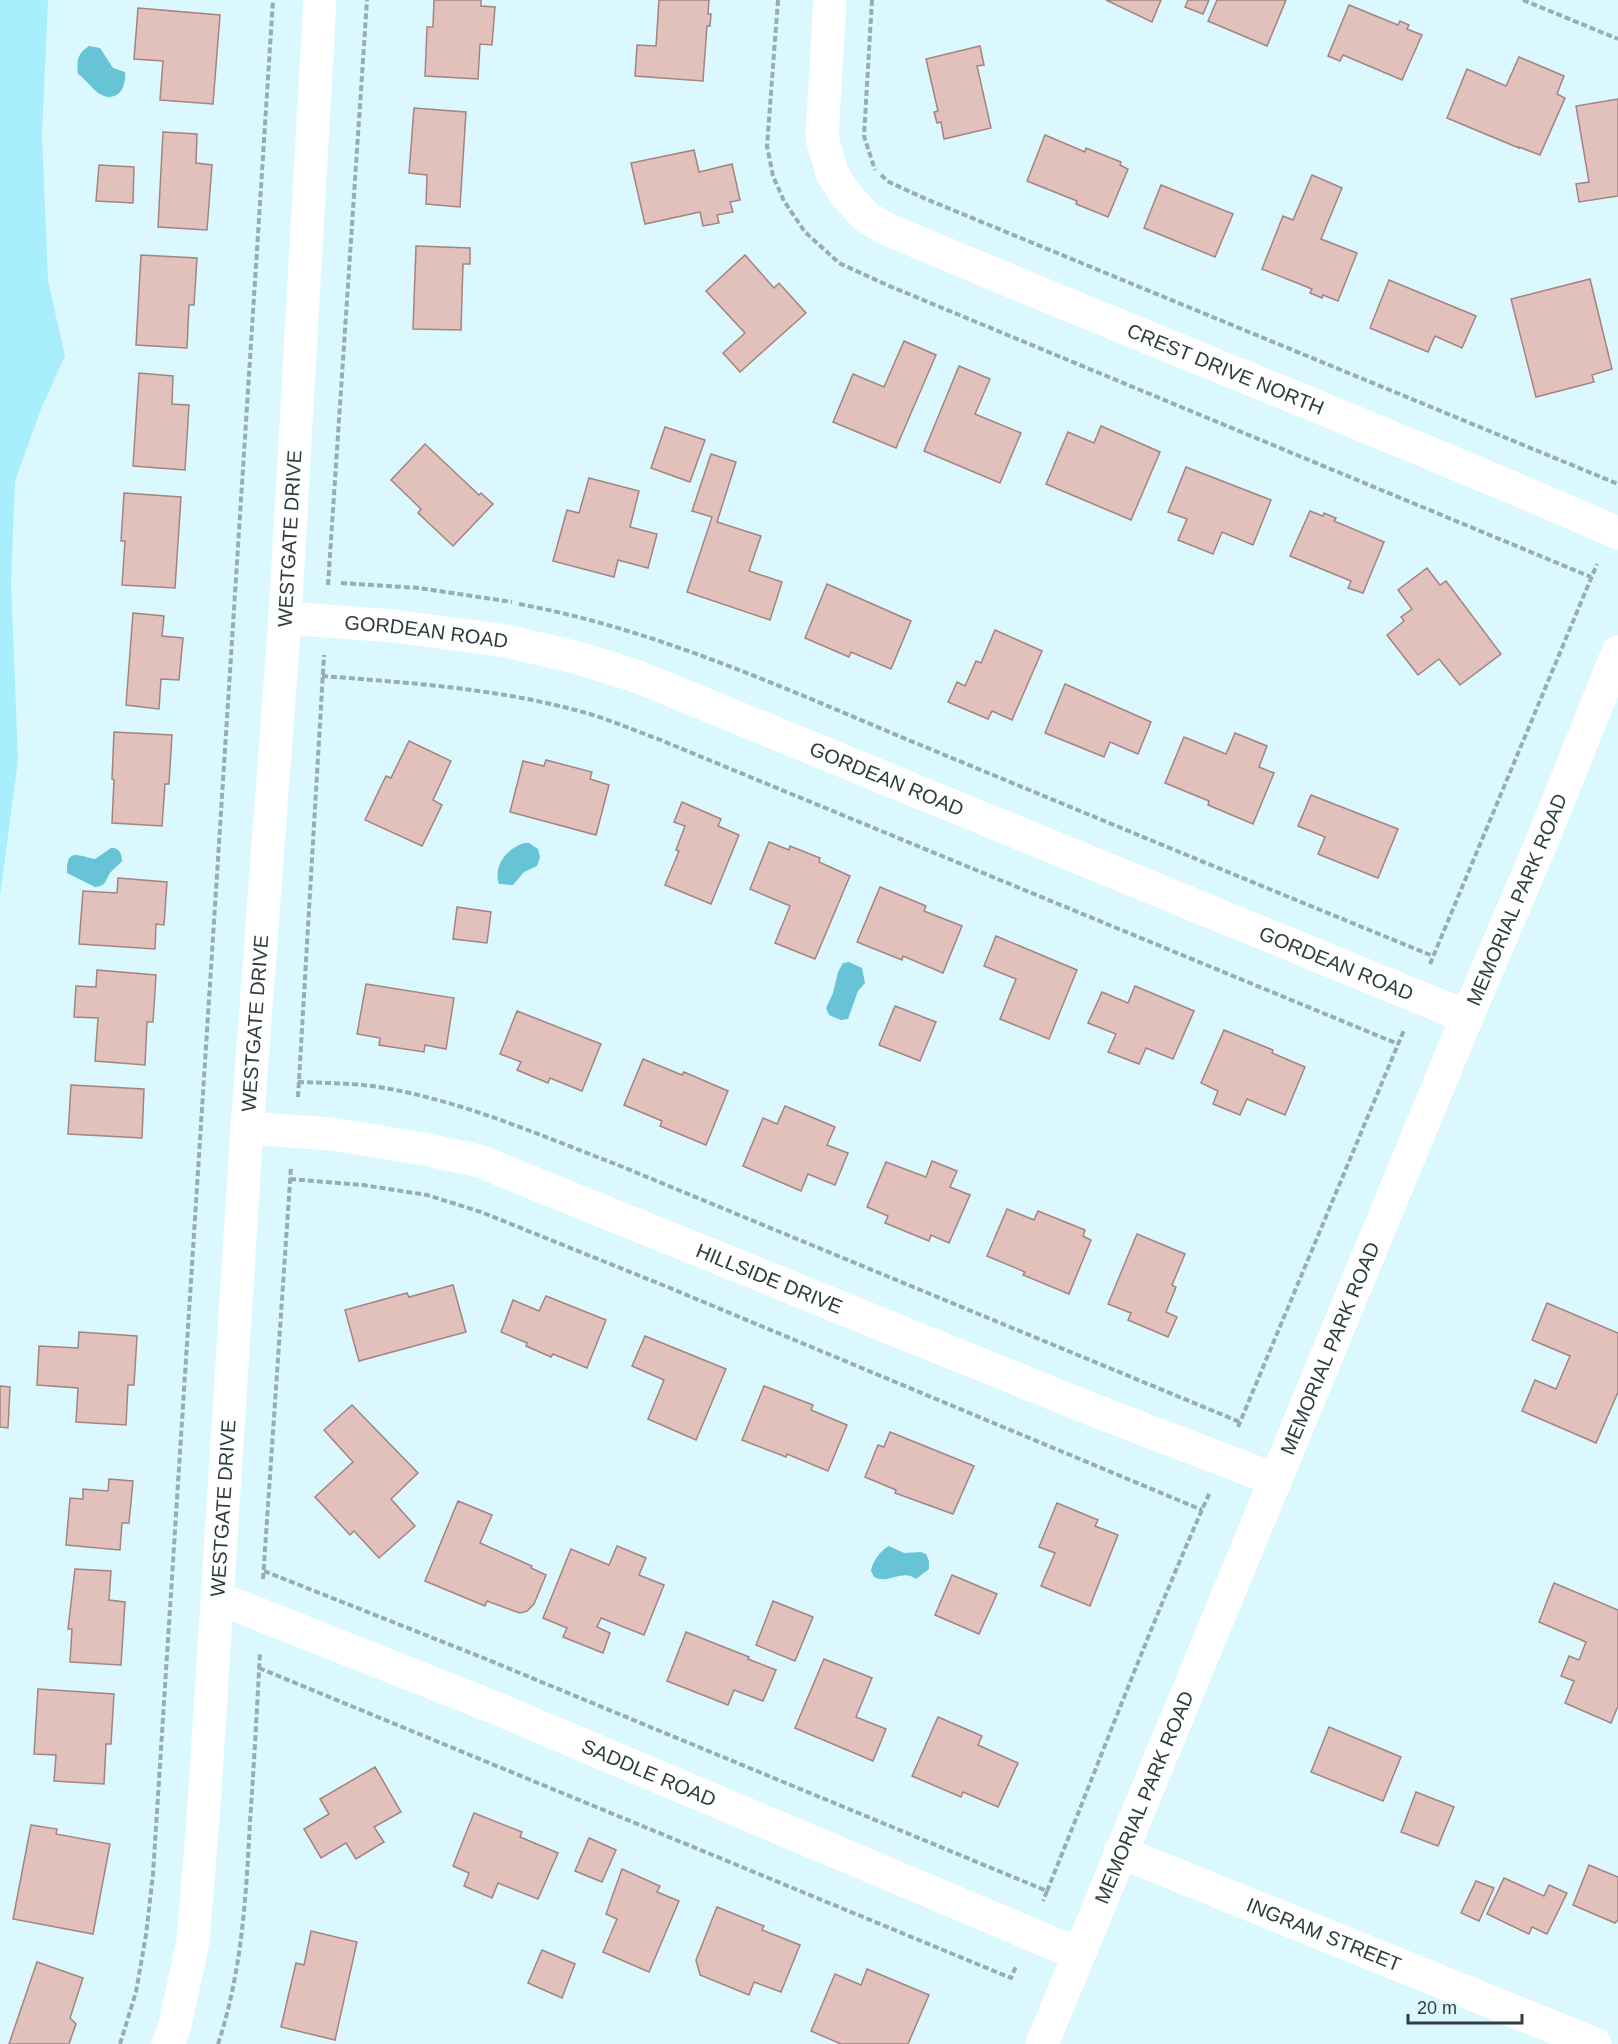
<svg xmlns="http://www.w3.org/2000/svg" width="1618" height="2044" font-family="Helvetica,sans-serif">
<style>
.green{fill:#a8eefc}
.water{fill:#66c4d6}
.building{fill:#e2c0bc;stroke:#a38480;stroke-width:1.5}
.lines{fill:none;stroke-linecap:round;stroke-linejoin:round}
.path{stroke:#96adb2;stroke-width:4;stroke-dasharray:6 3;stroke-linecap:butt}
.minor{stroke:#fff;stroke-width:33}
.labels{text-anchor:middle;stroke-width:5;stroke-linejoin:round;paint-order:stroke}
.street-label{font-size:20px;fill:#2f3d40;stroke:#dbf8fe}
</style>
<rect width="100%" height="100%" fill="#dbf8fe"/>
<!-- green -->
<polygon class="green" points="0,0 48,0 42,134 48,281 65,356 41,409 15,481 11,582 18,760 0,896"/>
<!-- water -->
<g class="water">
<path d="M89 46 100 48 113 68 125 72C126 78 124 90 118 94 101 105 90 82 78 74 77 60 77 54 89 46Z"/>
<path d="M524 843H529L538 849 540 857 537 866 524 872 513 885 499 884C493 866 506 849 524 843Z"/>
<path d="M111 848C119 847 122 854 122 861 118 866 113 869 110 873 105 881 106 886 95 887L67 873C66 846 80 857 95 859Z"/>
<polygon points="849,962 862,968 865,983 858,991 848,1019 841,1020 829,1015 826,1008 833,993 838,972 843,963"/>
<path d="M889 1546 904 1553 921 1552 926 1554 929 1561V1569L916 1579C902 1568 888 1585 874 1577L871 1571C872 1562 881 1550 889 1546Z"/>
</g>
<!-- building -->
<g class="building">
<polygon points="434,0 481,0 481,6 495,7 492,45 480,44 478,79 425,76 427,27 433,27"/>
<polygon points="659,0 709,0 708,14 711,14 710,26 707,26 703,81 635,76 637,45 656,46"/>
<polygon points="1106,0 1161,0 1152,22"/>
<polygon points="1188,0 1209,0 1203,14 1185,7"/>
<polygon points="1217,0 1286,0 1267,46 1208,21"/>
<polygon points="1349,5 1398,25 1400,21 1409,25 1407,29 1422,35 1402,80 1343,55 1340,61 1328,56"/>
<polygon points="138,8 220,15 213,104 160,100 163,61 134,59"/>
<polygon points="980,46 984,65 977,66 991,128 944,139 941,122 937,123 934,112 938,111 926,59"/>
<polygon points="1519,57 1564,76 1557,94 1565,98 1540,155 1519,147 1519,148 1447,118 1467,69 1506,86"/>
<polygon points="1618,99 1618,196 1579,202 1576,184 1589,182 1576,106"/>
<polygon points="414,108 466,112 460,207 426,204 427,175 409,173"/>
<polygon points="163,132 197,134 196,163 212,165 207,230 158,227"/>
<polygon points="1045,135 1085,152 1086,148 1121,162 1120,165 1128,169 1108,217 1076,204 1077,201 1027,181"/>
<polygon points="694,150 699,172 732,164 740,200 730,202 733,212 717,215 719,223 703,226 700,212 645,224 631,163"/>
<polygon points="99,165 134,167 133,203 96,201"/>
<polygon points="1312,175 1342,188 1321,239 1357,253 1338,301 1323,295 1322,298 1310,293 1312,289 1262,269 1283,216 1293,220"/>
<polygon points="1161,185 1233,214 1215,257 1144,228"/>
<polygon points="416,246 470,248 470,264 463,264 461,330 413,329"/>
<polygon points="141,255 197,258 194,305 189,305 187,348 136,345"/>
<polygon points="745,255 774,288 779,283 806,313 740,372 723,353 745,333 706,291"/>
<polygon points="1590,279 1612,369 1592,375 1594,382 1536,397 1511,299"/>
<polygon points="1389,280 1476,316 1462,348 1435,336 1428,352 1370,328"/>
<polygon points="904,341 936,355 896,448 833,422 853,374 884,387"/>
<polygon points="959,366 990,379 975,414 1021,433 1000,483 924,451"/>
<polygon points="139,373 173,376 172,404 189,405 185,470 133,466"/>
<polygon points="1101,426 1160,452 1131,520 1046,484 1068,432 1094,443"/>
<polygon points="665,427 705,440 690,482 651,468"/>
<polygon points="425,444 479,495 481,493 493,504 453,546 418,513 421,509 391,480"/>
<polygon points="711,454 736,462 717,522 761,536 749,571 782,582 770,620 687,592 712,517 692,511"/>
<polygon points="1186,467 1271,500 1253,545 1222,532 1213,554 1178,540 1187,519 1168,512"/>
<polygon points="589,478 639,491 630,527 657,534 648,568 618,560 614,577 553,561 567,510 579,513"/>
<polygon points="124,493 181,497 175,588 122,585 125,541 121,541"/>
<polygon points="1310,511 1323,516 1324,513 1336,518 1334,521 1384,542 1363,593 1348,588 1351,581 1290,556"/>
<polygon points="1427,568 1440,585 1446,581 1501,654 1460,685 1439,659 1418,675 1387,635 1404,621 1401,617 1412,609 1398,590"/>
<polygon points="827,584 911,621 891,669 851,652 849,657 805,638"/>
<polygon points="133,613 164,616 162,636 183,638 179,680 161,679 159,709 126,705"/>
<polygon points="995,630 1042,651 1012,720 992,711 988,719 948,702 957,682 965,686 976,661 981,663"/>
<polygon points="1065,684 1151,722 1138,754 1110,742 1104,757 1045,733"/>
<polygon points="114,732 172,735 169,784 165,784 162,826 112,823 114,780 112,779"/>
<polygon points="1235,733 1267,746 1259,767 1274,773 1253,824 1208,805 1209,801 1165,783 1184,737 1226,754"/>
<polygon points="409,741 451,761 433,800 442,805 422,846 365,820 386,776 391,778"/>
<polygon points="546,760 592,772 590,779 609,785 596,835 510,812 523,761 544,766"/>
<polygon points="1311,795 1398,829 1378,878 1318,854 1325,837 1298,826"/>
<polygon points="682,802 721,819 718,826 739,835 711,904 665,885 679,851 676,850 685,826 674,822"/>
<polygon points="769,842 789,850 790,846 820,858 819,862 850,876 815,959 775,943 790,906 750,889"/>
<polygon points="118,878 167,882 164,925 156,924 155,949 79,944 83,891 117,893"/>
<polygon points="880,887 926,906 924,911 962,926 943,973 903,956 902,960 857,942"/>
<polygon points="457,907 491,912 487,943 453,939"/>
<polygon points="996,936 1077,970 1049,1039 1000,1019 1016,979 984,966"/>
<polygon points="97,970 156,975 153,1022 147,1022 145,1065 95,1061 98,1018 74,1017 76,986 96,987"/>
<polygon points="366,984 454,998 446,1049 425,1045 424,1052 379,1045 380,1038 357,1034"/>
<polygon points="1135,986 1194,1011 1173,1059 1146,1048 1139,1064 1108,1052 1116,1034 1088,1023 1102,992 1128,1003"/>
<polygon points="895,1006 936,1022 920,1061 879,1045"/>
<polygon points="517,1011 601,1044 582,1091 550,1078 548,1083 517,1070 521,1062 500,1054"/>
<polygon points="1224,1030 1273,1050 1272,1053 1305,1067 1285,1115 1247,1099 1240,1115 1213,1104 1218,1091 1201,1083"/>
<polygon points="643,1059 682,1075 684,1072 728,1091 706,1145 660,1126 662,1121 624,1105"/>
<polygon points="71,1085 144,1089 142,1138 68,1134"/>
<polygon points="785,1106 835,1127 827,1145 848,1153 835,1185 808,1174 801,1191 743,1166 763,1118 777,1124"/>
<polygon points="932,1161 957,1171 950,1187 970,1195 949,1243 931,1235 929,1241 885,1223 888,1216 867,1207 886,1162 926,1177"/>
<polygon points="1007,1209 1034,1220 1038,1211 1085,1230 1083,1236 1091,1240 1069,1294 1023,1275 1025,1272 987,1256"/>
<polygon points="1137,1234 1185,1254 1172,1285 1176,1287 1166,1312 1177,1317 1168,1337 1128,1320 1131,1313 1108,1304"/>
<polygon points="453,1285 466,1332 359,1361 345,1310 407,1293 409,1297"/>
<polygon points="546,1296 606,1320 587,1368 553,1354 551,1357 526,1346 527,1343 501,1332 513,1300 539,1311"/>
<polygon points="1547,1303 1618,1333 1618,1392 1596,1443 1522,1411 1535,1380 1556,1389 1570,1356 1532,1340"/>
<polygon points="79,1332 137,1336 134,1385 128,1385 126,1425 76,1422 78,1388 37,1385 39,1346 78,1348"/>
<polygon points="645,1336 726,1369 696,1440 648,1419 664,1380 632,1366"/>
<polygon points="0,1386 10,1387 8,1428 0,1427"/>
<polygon points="764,1386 813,1405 811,1410 847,1425 828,1471 787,1454 786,1457 742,1440"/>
<polygon points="352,1405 418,1473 391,1499 415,1526 379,1558 354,1531 350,1535 315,1497 353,1462 324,1430"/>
<polygon points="890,1432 974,1466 953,1514 895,1493 896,1490 865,1477 878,1445 884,1447"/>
<polygon points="109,1479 133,1481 129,1523 122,1523 120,1550 66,1545 70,1498 83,1499 83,1489 108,1491"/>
<polygon points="458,1501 492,1515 480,1543 532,1566 531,1568 546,1575 534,1604 527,1611 520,1613 514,1611 487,1601 485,1606 425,1581"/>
<polygon points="1057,1503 1098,1520 1095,1526 1118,1535 1090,1606 1041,1586 1055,1553 1039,1547"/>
<polygon points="617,1546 646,1558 639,1575 664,1585 644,1635 601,1618 597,1627 610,1633 603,1653 563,1637 567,1628 543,1618 571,1549 609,1565"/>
<polygon points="75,1569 111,1571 109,1600 125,1602 121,1665 70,1662 72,1629 68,1629"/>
<polygon points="952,1575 997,1594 979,1634 935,1615"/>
<polygon points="1554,1583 1618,1610 1618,1706 1611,1723 1565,1703 1574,1681 1561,1676 1569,1656 1579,1660 1586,1642 1539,1622"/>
<polygon points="773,1601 813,1617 795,1661 756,1645"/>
<polygon points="686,1632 749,1657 748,1659 776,1670 763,1701 734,1690 728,1705 667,1681"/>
<polygon points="824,1659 872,1678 856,1717 886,1729 873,1761 795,1728"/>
<polygon points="38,1689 114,1694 111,1744 106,1744 104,1784 54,1781 56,1755 34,1754"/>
<polygon points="938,1717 982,1736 978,1745 1018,1763 998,1807 963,1792 961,1797 912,1776"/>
<polygon points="1329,1727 1401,1757 1383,1801 1311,1772"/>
<polygon points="375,1767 401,1812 374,1827 384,1842 356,1859 346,1843 321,1858 304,1829 329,1814 320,1799"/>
<polygon points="1416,1792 1454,1807 1438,1846 1401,1832"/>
<polygon points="474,1813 522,1832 520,1837 558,1853 538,1899 498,1883 492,1898 464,1886 469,1873 453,1866"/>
<polygon points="31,1825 57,1829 56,1834 110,1844 93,1934 13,1919"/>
<polygon points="589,1838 616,1850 602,1882 575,1871"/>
<polygon points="1589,1865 1618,1877 1618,1920 1615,1923 1573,1905"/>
<polygon points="622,1869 660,1886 657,1892 679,1901 649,1972 603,1952 617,1919 606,1914"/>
<polygon points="1504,1878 1544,1896 1549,1885 1567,1893 1547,1934 1532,1927 1529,1934 1487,1914"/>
<polygon points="1476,1881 1494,1888 1479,1921 1461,1913"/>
<polygon points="717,1907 764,1926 762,1930 800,1945 781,1992 754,1982 749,1995 700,1975 696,1960"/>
<polygon points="311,1931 357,1942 335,2040 281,2027 296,1963 304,1965"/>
<polygon points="542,1950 575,1964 562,1998 528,1983"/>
<polygon points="37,1962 83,1978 70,2018 76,2024 69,2044 9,2044"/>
<polygon points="867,1969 929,1995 908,2044 841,2044 811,2031 835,1974 861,1985"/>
</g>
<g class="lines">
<!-- path -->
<g class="path">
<polyline points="778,0 767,146 773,176 784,201 805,232 839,263 887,285 1591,577"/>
<polyline points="872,0 864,136 875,170"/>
<polyline points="1523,0 1618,39"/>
<polyline points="881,175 889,182 926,199 1618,484"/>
<polyline points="341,583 419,588 512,602"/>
<polyline points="328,585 367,0"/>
<path d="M519 604C659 630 788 690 918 744 1090 815 1261 886 1433 956"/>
<path d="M322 676C413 683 506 689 593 715 615 722 636 731 658 739L1398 1044"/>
<polyline points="1430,964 1597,564"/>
<path d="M298 1082C323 1083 348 1083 372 1086 456 1098 539 1135 618 1165L1240 1422"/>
<polyline points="298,1097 324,655"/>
<polyline points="290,1179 363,1185 427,1195 481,1212 670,1288 1202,1510"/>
<polyline points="1238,1427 1404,1030"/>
<polyline points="264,1571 481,1657 1047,1891 1043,1901"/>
<polyline points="263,1579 291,1167"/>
<polyline points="259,1668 1011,1978 1016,1966"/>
<path d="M1047 1891C1101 1758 1151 1623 1210 1492"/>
<polyline points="120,2044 136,1992 146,1935 153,1874 273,0"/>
<path d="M218 2044C242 1972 246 1897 250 1822 254 1765 257 1709 260 1652"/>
</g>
<!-- minor -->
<g class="minor">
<path id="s1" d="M830 0 822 137 832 173 843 191 866 217 887 229C1130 333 1376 427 1618 533"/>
<path id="s2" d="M285 618 394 626 507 641 582 659 636 676 1467 1017"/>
<path id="s3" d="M247 1128 332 1134 424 1149 479 1161 1086 1407 1276 1480"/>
<path id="s4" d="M218 1598 493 1707 1078 1954"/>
<path id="s5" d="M1120 1852 1595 2044"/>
<path id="s6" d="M168 2044 174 2029 193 1942 204 1806 247 1128 285 618 320 0"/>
<path id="s7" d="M1042 2044 1467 1017 1543 839 1618 652"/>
</g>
</g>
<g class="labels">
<!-- street labels -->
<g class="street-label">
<text dy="7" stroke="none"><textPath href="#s1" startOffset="621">CREST DRIVE NORTH</textPath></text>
<text dy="7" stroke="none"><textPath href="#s6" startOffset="1512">WESTGATE DRIVE</textPath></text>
<text dy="7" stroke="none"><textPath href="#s2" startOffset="142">GORDEAN ROAD</textPath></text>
<text dy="7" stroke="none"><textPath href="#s2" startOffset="628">GORDEAN ROAD</textPath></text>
<text dy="7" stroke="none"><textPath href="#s7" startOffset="1239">MEMORIAL PARK ROAD</textPath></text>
<text dy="7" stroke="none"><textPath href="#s2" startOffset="1114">GORDEAN ROAD</textPath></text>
<text dy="7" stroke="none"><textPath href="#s6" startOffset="1026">WESTGATE DRIVE</textPath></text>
<text dy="7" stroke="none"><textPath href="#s3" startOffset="548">HILLSIDE DRIVE</textPath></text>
<text dy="7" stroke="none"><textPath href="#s7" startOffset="753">MEMORIAL PARK ROAD</textPath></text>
<text dy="7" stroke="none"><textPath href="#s6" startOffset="540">WESTGATE DRIVE</textPath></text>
<text dy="7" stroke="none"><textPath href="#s4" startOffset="465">SADDLE ROAD</textPath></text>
<text dy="7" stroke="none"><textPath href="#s7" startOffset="267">MEMORIAL PARK ROAD</textPath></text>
<text dy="7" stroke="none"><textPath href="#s5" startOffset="220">INGRAM STREET</textPath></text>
</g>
</g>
<!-- scale -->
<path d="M1408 2014v9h114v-9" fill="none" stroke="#2f3d40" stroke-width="3"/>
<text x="1417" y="2014" font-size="18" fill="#2f3d40" stroke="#dbf8fe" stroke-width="4.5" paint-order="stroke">20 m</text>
</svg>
